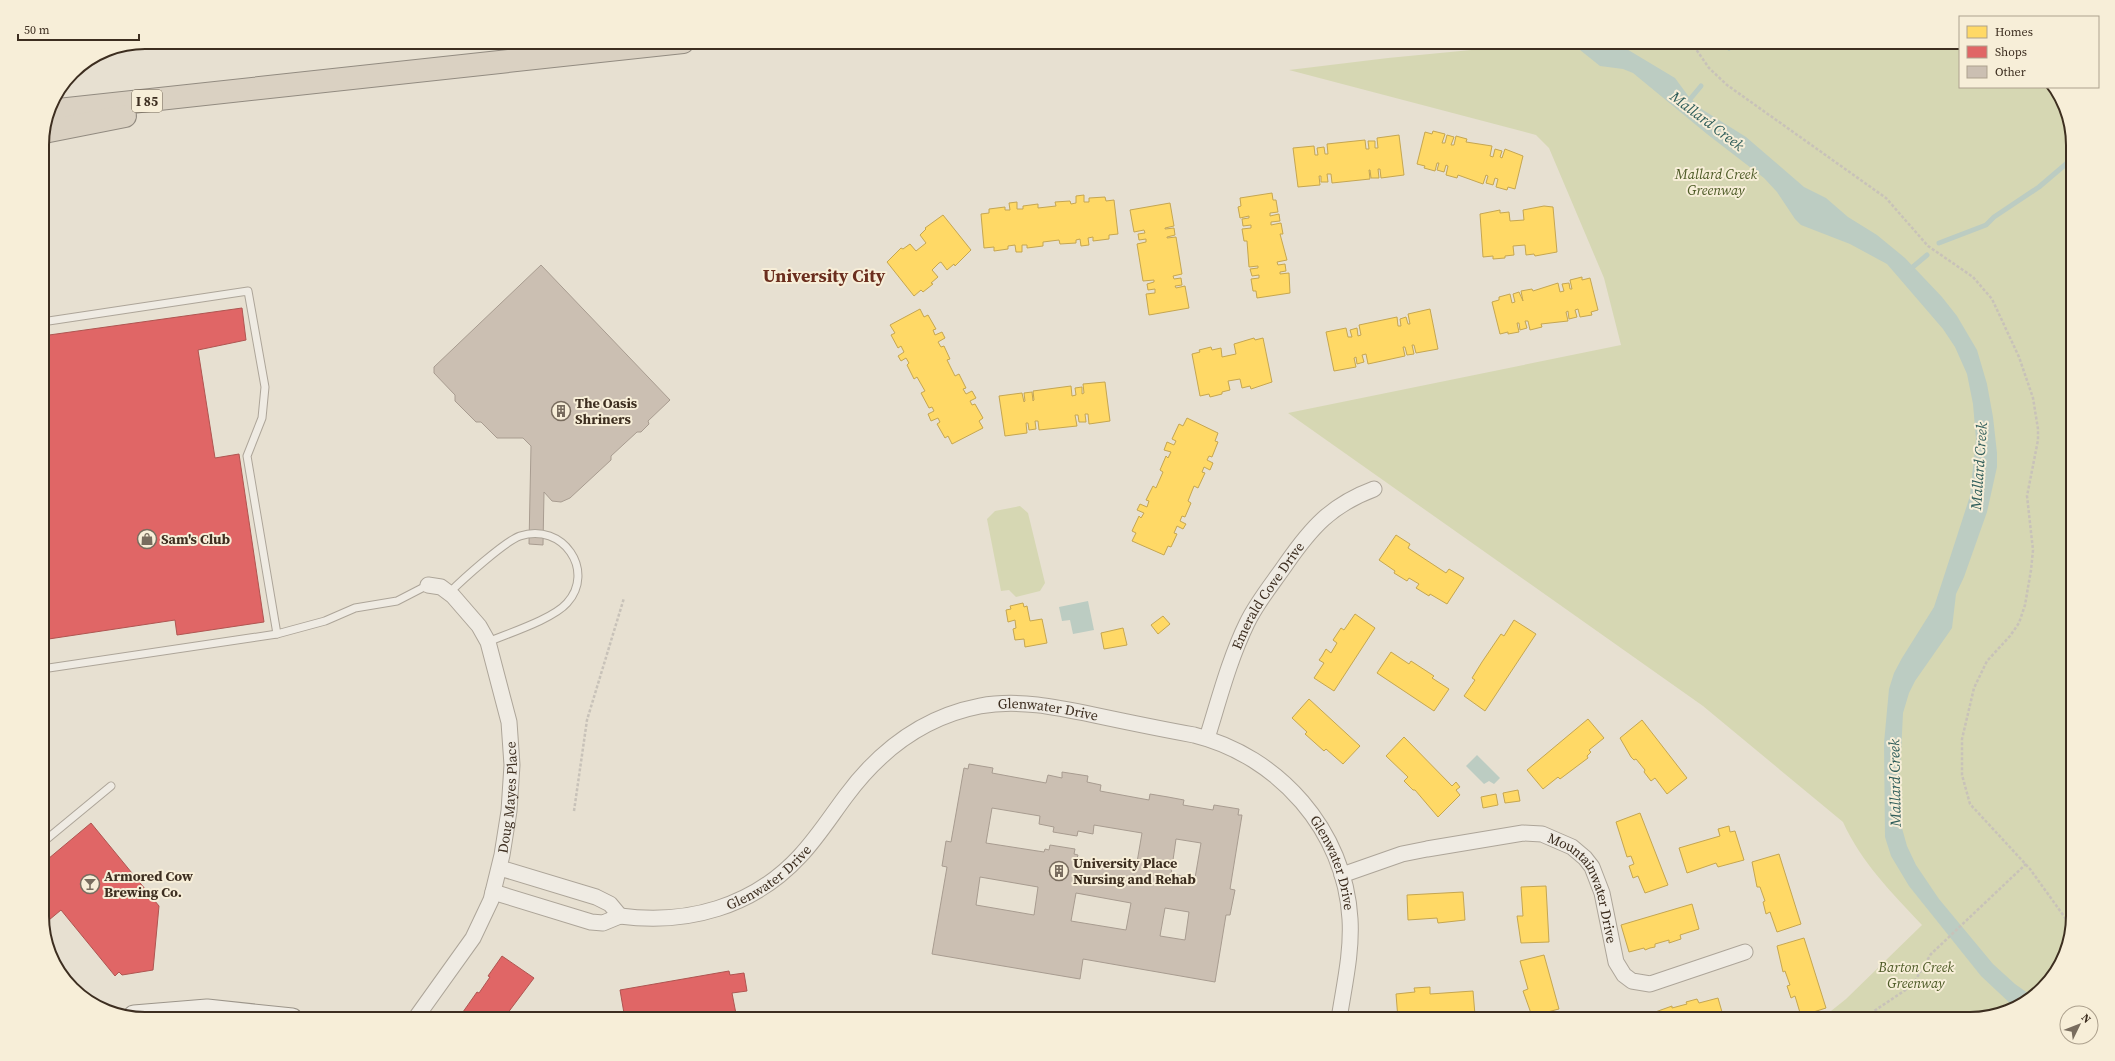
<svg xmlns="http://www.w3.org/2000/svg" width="2115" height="1061" font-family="'Source Serif 4',serif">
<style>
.green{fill:#d6d7b3}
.water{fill:#bcccc2}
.homes{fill:#ffd966;stroke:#c5a651}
.shops{fill:#e06666;stroke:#af5551}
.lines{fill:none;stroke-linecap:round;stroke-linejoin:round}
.stream{stroke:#bcccc2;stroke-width:5}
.building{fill:#cbbfb2;stroke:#a89c90;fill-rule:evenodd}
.lane-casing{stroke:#ada599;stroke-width:9}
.street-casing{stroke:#ada599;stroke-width:17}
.secondary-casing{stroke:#9c958a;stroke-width:23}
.highway-casing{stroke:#928b80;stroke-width:24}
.path{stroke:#c8c2b9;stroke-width:2.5;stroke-dasharray:3 2;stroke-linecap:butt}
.lane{stroke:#efebe3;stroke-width:7}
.street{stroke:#efebe3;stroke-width:15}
.secondary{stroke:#efebe3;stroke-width:21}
.highway{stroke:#dad1c2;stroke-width:22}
.labels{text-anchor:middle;stroke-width:4;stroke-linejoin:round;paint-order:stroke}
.shield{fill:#f7eed8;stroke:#756857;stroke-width:1}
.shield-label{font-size:13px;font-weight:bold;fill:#3d2e20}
.park-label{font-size:14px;font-style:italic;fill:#4d5a26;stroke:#f7eed8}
.poi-label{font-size:14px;font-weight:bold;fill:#3d2e20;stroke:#f7eed8;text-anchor:start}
.street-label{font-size:14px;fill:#3d2e20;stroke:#f7eed8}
.water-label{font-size:15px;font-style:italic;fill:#2f5d5a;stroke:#f7eed8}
.district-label{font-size:18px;font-weight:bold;fill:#6b2e1e;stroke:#f7eed8}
.rim{fill:none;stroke:#3d2e20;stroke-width:2}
</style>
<rect width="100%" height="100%" fill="#e7e0d1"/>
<!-- green -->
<g class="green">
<path d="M1518 42H1960V87L2055 88 2073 139V916L2062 961 2027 1002 1970 1019H1821L1846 999 1922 925C1892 893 1861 862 1843 822L1703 706 1288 413 1621 345 1604 278 1549 148 1536 135 1289 70 1388 58 1523 45Z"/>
<polygon points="1020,506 1028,513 1045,583 1040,591 1016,597 1009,590 1001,591 987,519 995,511"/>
</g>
<!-- water -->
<g class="water">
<polygon points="1570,42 1615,42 1675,78 1689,97 1703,110 1746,137 1804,187 1826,198 1848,217 1877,235 1905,258 1942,297 1957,316 1977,350 1987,384 1993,417 1997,453 1997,467 1987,512 1964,577 1956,594 1952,628 1915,681 1909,693 1903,713 1898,814 1907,846 1916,865 1939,899 1993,964 2015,984 2032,996 2027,1002 2013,1006 1981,976 1909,886 1891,856 1885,837 1884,743 1889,689 1894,673 1902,658 1934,607 1970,496 1976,439 1973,404 1967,374 1955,347 1943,329 1887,264 1850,244 1801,225 1795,219 1777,192 1764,178 1707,134 1633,73 1623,69 1600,66"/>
<polygon points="1088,601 1094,630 1073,634 1070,620 1062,621 1059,607"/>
<polygon points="1477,755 1500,778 1494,784 1489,781 1484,784 1466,766"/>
</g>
<!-- homes -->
<g class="homes">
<polygon points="1433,131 1445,134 1442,143 1445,143 1447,135 1454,137 1451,145 1454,145 1456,136 1467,139 1466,142 1492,146 1490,156 1493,157 1495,149 1502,151 1500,157 1502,158 1505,149 1523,156 1515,189 1508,187 1507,190 1496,187 1498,179 1495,178 1493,185 1486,183 1488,176 1486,175 1483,184 1458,175 1457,178 1446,175 1448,166 1446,165 1444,172 1437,170 1439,163 1437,163 1435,171 1424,168 1425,166 1417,164 1425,132 1432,134"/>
<polygon points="1399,135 1404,175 1381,178 1380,169 1378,169 1379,178 1371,178 1370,170 1369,170 1370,179 1332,183 1331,174 1327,174 1328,182 1321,182 1321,176 1319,176 1320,185 1298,187 1293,148 1314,146 1315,155 1318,155 1317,148 1324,147 1325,154 1328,154 1327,144 1365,140 1366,149 1369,149 1368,141 1375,141 1375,148 1378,148 1377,138"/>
<polygon points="1272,193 1273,200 1276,200 1278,212 1270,213 1270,216 1279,214 1280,221 1271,222 1271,225 1281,223 1283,234 1280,234 1287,260 1277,262 1278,265 1285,264 1286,271 1280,272 1280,274 1289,273 1290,293 1257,298 1256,291 1253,291 1251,279 1259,278 1259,275 1252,276 1250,269 1258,268 1258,266 1249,267 1247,241 1244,241 1242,229 1251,228 1251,225 1243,226 1242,219 1249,218 1249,216 1240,218 1238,207 1241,206 1240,198"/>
<polygon points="1084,195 1084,202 1089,202 1089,198 1105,197 1106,201 1114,200 1118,234 1109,235 1109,239 1093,241 1093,237 1088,238 1089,245 1081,246 1080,239 1076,240 1076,243 1060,244 1059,240 1043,242 1043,246 1027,248 1027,245 1022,245 1022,252 1016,252 1015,245 1008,246 1008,249 994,251 994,247 984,248 981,214 989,213 989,209 1005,207 1005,210 1010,210 1009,203 1017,202 1017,209 1023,209 1023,206 1038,204 1038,208 1056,206 1055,202 1070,201 1071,204 1076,203 1076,196"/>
<polygon points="1170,203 1174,226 1165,228 1165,229 1174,228 1175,235 1167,237 1167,238 1176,237 1182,274 1173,276 1174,279 1181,278 1182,285 1175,286 1176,288 1185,286 1189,308 1149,315 1146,294 1155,293 1155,289 1148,290 1147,284 1154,282 1154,280 1143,281 1137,244 1146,242 1146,239 1139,240 1138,234 1145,233 1144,230 1134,232 1130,210"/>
<polygon points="1544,206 1553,207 1557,252 1535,256 1534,254 1526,255 1525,245 1513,246 1514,255 1505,256 1505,258 1493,259 1493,256 1483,257 1480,214 1500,210 1500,213 1509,212 1510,221 1524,220 1523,210"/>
<polygon points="943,215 971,250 955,266 954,264 947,270 941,262 939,263 932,270 938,277 931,283 933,284 923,292 921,290 914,296 887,262 901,248 903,249 910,244 916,251 926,243 920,235 926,229 925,228"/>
<polygon points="1582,277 1582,280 1590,278 1598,310 1591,312 1592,315 1580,317 1578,309 1575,310 1577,317 1569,319 1568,311 1566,312 1568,321 1541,324 1542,327 1530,330 1528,321 1525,321 1527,328 1520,330 1519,323 1517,323 1519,332 1508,334 1508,332 1500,334 1492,302 1499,300 1499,297 1510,294 1512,303 1515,302 1513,294 1519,292 1523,301 1521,291 1532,289 1533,291 1558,283 1560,292 1564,291 1562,284 1569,283 1570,289 1572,289 1570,280"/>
<polygon points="920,309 924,317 928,315 936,329 933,330 935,335 942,332 945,338 938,342 941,347 944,346 950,359 947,360 955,376 959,374 966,388 963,389 966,394 972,391 976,398 970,401 972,405 975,404 983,418 979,421 983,428 952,444 948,436 945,438 937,424 940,422 938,418 931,421 928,414 934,411 932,407 929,408 921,393 925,391 917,377 914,379 907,365 909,363 906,358 901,361 898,356 904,352 901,346 898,348 891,335 895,333 890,325"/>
<polygon points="1430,309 1438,349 1416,353 1414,345 1412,345 1414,354 1407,355 1405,347 1403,347 1405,356 1368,364 1366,354 1362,355 1364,362 1357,364 1356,357 1354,358 1356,367 1334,371 1326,332 1346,328 1348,337 1352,337 1350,330 1357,328 1358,336 1361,335 1359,325 1397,317 1398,326 1401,326 1400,319 1406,317 1408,324 1410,324 1408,314"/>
<polygon points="1254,338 1255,340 1263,338 1272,382 1251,389 1250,386 1242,388 1240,379 1228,381 1230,390 1222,392 1222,394 1210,397 1209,394 1200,396 1192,354 1200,352 1199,350 1211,347 1212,350 1221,348 1222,357 1236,354 1234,344"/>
<polygon points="1105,382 1110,421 1089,424 1088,414 1085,414 1086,422 1079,422 1078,415 1075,415 1077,426 1039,430 1038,421 1035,421 1036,429 1029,430 1028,423 1026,423 1027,433 1005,436 999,396 1022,393 1024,402 1025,401 1024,393 1032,392 1033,401 1034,400 1033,391 1071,386 1072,396 1076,395 1075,388 1082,387 1082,394 1084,393 1083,384"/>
<polygon points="1187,418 1218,433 1215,441 1218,442 1212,457 1209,456 1207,460 1213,463 1210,470 1204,467 1202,472 1205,473 1198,488 1194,486 1188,501 1191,503 1185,517 1182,516 1180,521 1186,524 1183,529 1177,526 1174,533 1177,534 1171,547 1168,546 1164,555 1132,541 1136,533 1132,531 1139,516 1141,518 1144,513 1137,510 1140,504 1147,507 1149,501 1146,500 1153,486 1156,488 1163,472 1160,470 1166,456 1168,458 1171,452 1164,450 1167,442 1174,445 1176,441 1172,439 1179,424 1183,426"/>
<polygon points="1396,535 1410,544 1408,548 1446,573 1449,569 1464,578 1447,604 1430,594 1429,596 1416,588 1419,584 1409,578 1407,581 1394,573 1395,571 1379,560"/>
<polygon points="1023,603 1024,607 1027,606 1030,621 1042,619 1047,643 1025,647 1024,639 1015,640 1013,629 1016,628 1015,620 1008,622 1006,610 1011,609 1010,606"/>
<polygon points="1355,614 1375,628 1334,691 1314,678 1324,663 1319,660 1322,656 1326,649 1331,653 1337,643 1333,640 1341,628 1344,630"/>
<polygon points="1163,616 1170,624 1158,634 1151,625"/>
<polygon points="1514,620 1536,634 1485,711 1464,696 1475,680 1472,678 1482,662 1501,634 1504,636"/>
<polygon points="1123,628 1127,645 1104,649 1101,633"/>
<polygon points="1391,652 1409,664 1411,661 1434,676 1432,678 1449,689 1434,711 1377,673"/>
<polygon points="1309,699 1360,746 1343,764 1326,749 1324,751 1305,734 1307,732 1292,718"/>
<polygon points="1588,719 1604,738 1589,750 1591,752 1587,756 1588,758 1560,779 1558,777 1543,789 1527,770"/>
<polygon points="1642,720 1687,778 1667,794 1655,778 1651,781 1644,772 1645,770 1636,759 1634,760 1631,757 1620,738"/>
<polygon points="1404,737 1452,786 1456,782 1460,787 1456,790 1460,795 1438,817 1415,790 1413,790 1404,781 1408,777 1386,756"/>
<polygon points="1518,790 1520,801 1505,803 1503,793"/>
<polygon points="1496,794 1498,805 1483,808 1481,797"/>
<polygon points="1640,813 1668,885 1645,893 1638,876 1633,878 1629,866 1634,864 1631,856 1627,857 1616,822"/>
<polygon points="1729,826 1730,832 1735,831 1744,860 1718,867 1716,863 1687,873 1679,848 1720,836 1718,829"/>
<polygon points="1779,854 1801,924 1777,932 1770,912 1766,914 1763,902 1765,901 1760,887 1757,887 1752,862"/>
<polygon points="1546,886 1549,942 1521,943 1517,916 1523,916 1521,887"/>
<polygon points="1463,892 1465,920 1438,923 1437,918 1408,920 1407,895"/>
<polygon points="1692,904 1699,929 1680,935 1681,939 1669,943 1669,940 1655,944 1655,947 1650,948 1645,950 1644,948 1629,952 1621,925"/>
<polygon points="1804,938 1826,1008 1801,1016 1795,996 1791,998 1787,986 1790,985 1785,971 1783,972 1777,946"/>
<polygon points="1544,955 1559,1009 1532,1016 1523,991 1528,989 1520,961"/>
<polygon points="1430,987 1430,994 1473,991 1475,1015 1398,1019 1396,994 1415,992 1414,988"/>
<polygon points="1718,998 1724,1019 1648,1019 1647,1015 1672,1006 1672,1008 1687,1004 1686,1002 1697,999 1699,1003"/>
</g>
<!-- shops -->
<g class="shops">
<polygon points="242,308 246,340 198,350 215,458 239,454 264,622 177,635 175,620 42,640 42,336"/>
<polygon points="91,823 159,906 153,970 122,975 119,972 115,976 61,910 49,920 42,913 42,864"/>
<polygon points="502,956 534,978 507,1014 509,1015 506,1019 458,1019 477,992 479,993 490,977 488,976"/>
<polygon points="729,971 730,975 744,973 747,991 732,993 737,1019 625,1019 620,990"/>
</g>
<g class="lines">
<!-- stream -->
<g class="stream">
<polyline points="1729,48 1735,42"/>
<polyline points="1686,104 1701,86"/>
<polyline points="1939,243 1986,225 1994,217 2039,187 2073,158"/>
<polyline points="1908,271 1927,255"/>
</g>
</g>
<!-- building -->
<g class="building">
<polygon points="541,265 670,400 648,421 649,424 641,432 637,432 611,456 611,460 570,498 561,502 552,501 544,492 543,545 529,544 531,446 523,438 497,438 481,422 476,422 455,401 455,395 434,373 434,367"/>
<path d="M969 764 993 768 992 773 1046 783 1048 775 1062 778V772L1088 776 1087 782 1101 785 1100 791 1149 800 1150 794 1168 797 1184 800 1183 805 1213 810 1214 805 1239 809 1238 815H1242L1230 889 1235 890 1230 915H1226L1215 982 1083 959 1080 979 932 954 947 867 942 866 946 841 951 842 964 768 968 769ZM992 808 1040 816 1039 824 1054 827 1053 832 1077 836 1078 831 1093 834 1094 825 1142 833 1136 868 1077 858 1078 855 1074 854 1075 849 1050 845 1049 850 1045 849 1044 852 986 843ZM1176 839 1201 843 1195 878 1171 874ZM980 877 1038 887 1034 915 976 905ZM1076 893 1131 903 1126 930 1071 921ZM1165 908 1189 912 1185 940 1160 936Z"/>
</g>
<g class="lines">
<!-- lane casing -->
<g class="lane-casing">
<g id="lane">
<polyline points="42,322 248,291 265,387 262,418 247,456 277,634"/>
<path d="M449 593C462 580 505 541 520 536 563 522 596 571 567 603 553 619 509 633 488 642"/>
<polyline points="42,669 277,634 325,621 355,608 397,601 428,585"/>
<polyline points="42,843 111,786"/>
</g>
</g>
<!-- street casing -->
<g class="street-casing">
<g id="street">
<path id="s1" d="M1207 738C1219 700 1229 660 1247 623 1257 602 1273 583 1286 564 1311 528 1331 505 1374 489"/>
<path id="s2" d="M1342 875 1402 854 1427 849 1523 833 1542 834 1572 847 1585 858 1592 867 1602 893 1616 962 1624 975 1632 981 1650 984 1745 952"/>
<polyline points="493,892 591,922 603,923 620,916 610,904 596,897 500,868"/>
<path id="s3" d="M620 916C687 925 753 907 800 856 817 838 831 816 846 796 880 750 923 717 980 706 1018 699 1056 707 1094 715 1127 722 1161 729 1194 735 1279 756 1345 831 1350 919 1352 953 1344 986 1339 1019"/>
<path id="s4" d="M415 1019 473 938 491 900 502 855 509 811 512 765 509 722 488 642 479 626 453 596 441 587 428 585"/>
</g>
</g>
<!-- secondary casing -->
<g class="secondary-casing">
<polyline id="secondary" points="134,1016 207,1010 292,1019"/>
</g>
<!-- highway casing -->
<g class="highway-casing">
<g id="highway">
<polyline points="49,111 683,42"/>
<polyline points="44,132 125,116"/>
</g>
</g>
<!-- path -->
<g class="path">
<polyline points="1691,42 1709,68 1727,85 1886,198 1928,246 1973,277 1992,299 2019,357 2033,398 2038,429 2038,440 2027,496 2033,550 2031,570 2025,605 2019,623 2010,636 1987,661 1974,688 1962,739 1962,775 1970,804 2030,869 2071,926"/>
<polyline points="574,811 587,720 624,598"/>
<polyline points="1862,1019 1907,989 1916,979 1931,954 2026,864"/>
</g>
<!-- lane -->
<use href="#lane" class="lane"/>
<!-- street -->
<use href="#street" class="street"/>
<!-- secondary -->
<use href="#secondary" class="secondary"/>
<!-- highway -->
<use href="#highway" class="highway"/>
</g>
<!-- icons -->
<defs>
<g id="building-ring" transform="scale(1)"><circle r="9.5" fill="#f7eed8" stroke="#786c5e" stroke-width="1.5"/><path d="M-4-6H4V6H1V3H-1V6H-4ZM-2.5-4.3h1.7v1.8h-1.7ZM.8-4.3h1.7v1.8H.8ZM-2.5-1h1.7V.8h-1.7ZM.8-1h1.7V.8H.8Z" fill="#786c5e"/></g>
<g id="shop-ring" transform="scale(1)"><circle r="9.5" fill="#f7eed8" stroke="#786c5e" stroke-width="1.5"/><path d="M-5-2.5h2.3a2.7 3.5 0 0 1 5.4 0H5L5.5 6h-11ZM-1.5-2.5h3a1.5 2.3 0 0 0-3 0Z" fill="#786c5e"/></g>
<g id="bar-ring" transform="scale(1)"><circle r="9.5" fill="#f7eed8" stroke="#786c5e" stroke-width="1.5"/><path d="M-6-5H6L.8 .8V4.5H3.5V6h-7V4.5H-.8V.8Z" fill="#786c5e"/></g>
</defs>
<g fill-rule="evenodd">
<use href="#building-ring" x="561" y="411"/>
<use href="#shop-ring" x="147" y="539"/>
<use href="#building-ring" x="1059" y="871"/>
<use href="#bar-ring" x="90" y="884"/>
</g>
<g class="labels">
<!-- shield labels -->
<rect class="shield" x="132" y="90" width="30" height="22" rx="3"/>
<g class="shield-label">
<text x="147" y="106">I 85</text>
</g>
<!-- park labels -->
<g class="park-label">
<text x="1716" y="179">Mallard Creek<tspan x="1716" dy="16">Greenway</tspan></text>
<text x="1916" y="972">Barton Creek<tspan x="1916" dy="16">Greenway</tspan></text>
</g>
<!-- poi labels -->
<g class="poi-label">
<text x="575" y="408">The Oasis<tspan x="575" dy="16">Shriners</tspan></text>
<text x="161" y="544">Sam's Club</text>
<text x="1073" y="868">University Place<tspan x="1073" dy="16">Nursing and Rehab</tspan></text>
<text x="104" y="881">Armored Cow<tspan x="104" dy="16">Brewing Co.</tspan></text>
</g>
<!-- street labels -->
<g class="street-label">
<text dy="5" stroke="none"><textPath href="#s1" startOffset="156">Emerald Cove Drive</textPath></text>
<text dy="5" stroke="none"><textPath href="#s3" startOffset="507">Glenwater Drive</textPath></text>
<text dy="5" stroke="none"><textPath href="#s4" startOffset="246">Doug Mayes Place</textPath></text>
<text dy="5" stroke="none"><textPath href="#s3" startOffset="854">Glenwater Drive</textPath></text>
<text dy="5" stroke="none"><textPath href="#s3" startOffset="159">Glenwater Drive</textPath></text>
<text dy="5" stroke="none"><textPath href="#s2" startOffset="279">Mountainwater Drive</textPath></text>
</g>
<!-- water labels -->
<g class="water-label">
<text transform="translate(1707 121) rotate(37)" y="5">Mallard Creek</text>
<text transform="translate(1979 466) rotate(-86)" y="5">Mallard Creek</text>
<text transform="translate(1895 783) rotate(-91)" y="5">Mallard Creek</text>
</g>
<!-- district labels -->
<g class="district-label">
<text x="824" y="282">University City</text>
</g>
</g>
<!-- crop -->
<path d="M0 0H2115V1061H0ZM145 49H1970A96 96 0 0 1 2066 145V916A96 96 0 0 1 1970 1012H145A96 96 0 0 1 49 916V145A96 96 0 0 1 145 49Z" fill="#f7eed8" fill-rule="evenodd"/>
<path class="rim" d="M145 49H1970A96 96 0 0 1 2066 145V916A96 96 0 0 1 1970 1012H145A96 96 0 0 1 49 916V145A96 96 0 0 1 145 49Z"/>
<!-- legend -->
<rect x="1959" y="16" width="140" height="72" fill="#f7eed8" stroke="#ada18e"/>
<rect x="1967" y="26" width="20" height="12" fill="#ffd966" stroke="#ada18e"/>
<text x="1995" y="36" font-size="12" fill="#3d2e20">Homes</text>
<rect x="1967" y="46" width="20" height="12" fill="#e06666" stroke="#ada18e"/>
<text x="1995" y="56" font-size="12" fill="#3d2e20">Shops</text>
<rect x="1967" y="66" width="20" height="12" fill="#cbbfb2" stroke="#ada18e"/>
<text x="1995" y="76" font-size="12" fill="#3d2e20">Other</text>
<!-- north arrow -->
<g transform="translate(2079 1025) rotate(47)"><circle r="19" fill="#f7eed8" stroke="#ada18e"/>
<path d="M0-3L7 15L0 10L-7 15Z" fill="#786c5e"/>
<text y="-6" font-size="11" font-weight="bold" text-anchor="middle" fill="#3d2e20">N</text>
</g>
<!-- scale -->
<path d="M18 34v6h121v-6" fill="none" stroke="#3d2e20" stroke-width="2"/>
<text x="24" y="34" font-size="12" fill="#3d2e20" stroke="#f7eed8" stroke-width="3" paint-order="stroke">50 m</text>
</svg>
